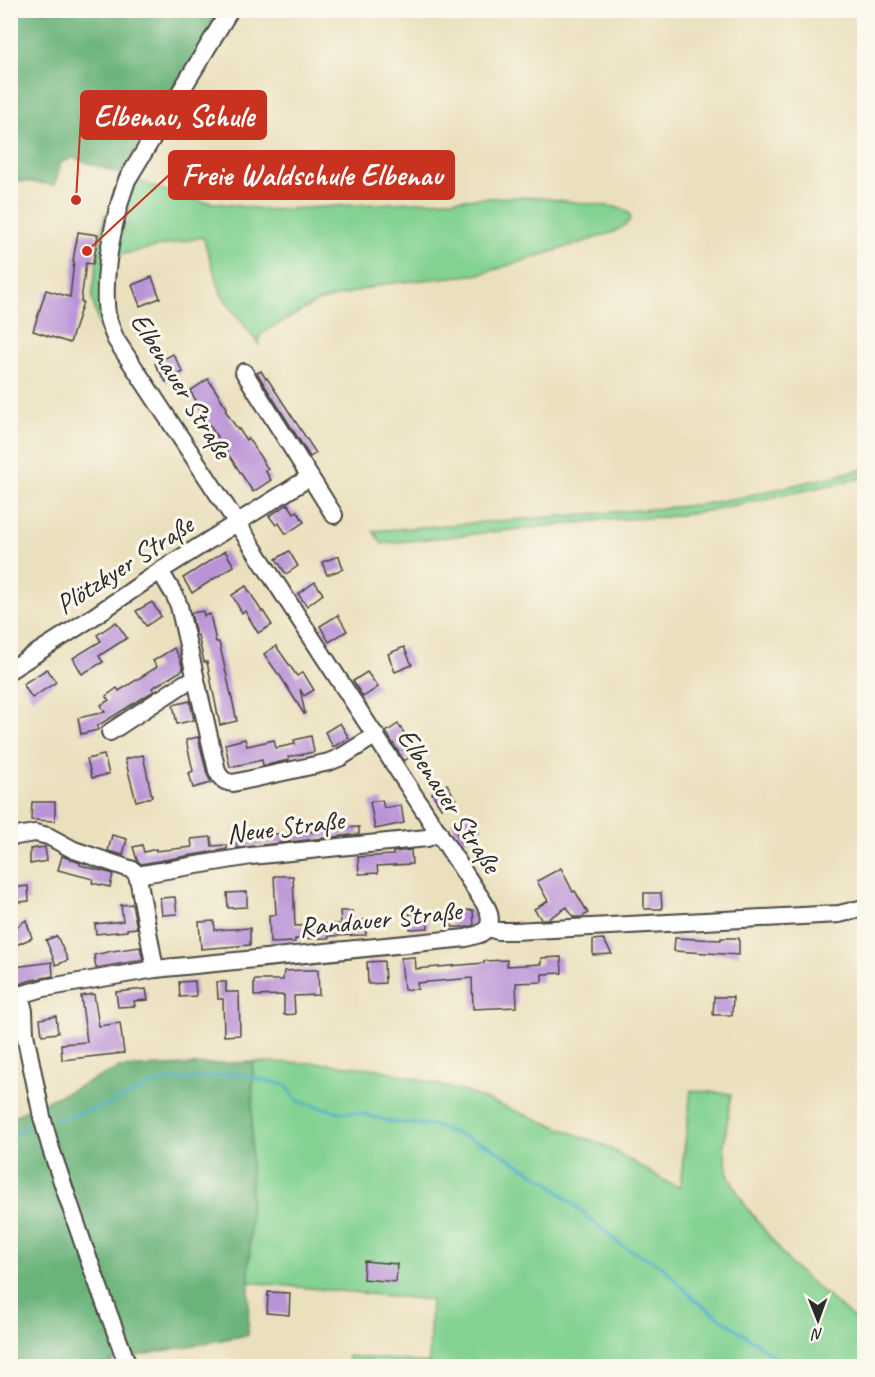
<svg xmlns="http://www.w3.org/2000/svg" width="875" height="1377" font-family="Caveat,sans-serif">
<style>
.green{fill:#83d292;stroke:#577e5e;stroke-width:1.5}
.forest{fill:#6ab47c;stroke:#4a7054;stroke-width:1.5}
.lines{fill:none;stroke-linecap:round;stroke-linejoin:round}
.stream{stroke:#4aadc9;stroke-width:3}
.building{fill:#ba93d7}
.minor-casing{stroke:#484641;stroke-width:20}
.minor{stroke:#fff;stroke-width:16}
.labels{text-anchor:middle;stroke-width:6;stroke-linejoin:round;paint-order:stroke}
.street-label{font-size:28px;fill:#2b2b2b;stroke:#fbf7ec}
.leader{fill:none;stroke:#c8321e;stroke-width:2}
.callout-dot{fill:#c8321e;stroke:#fbf7ec;stroke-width:2}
.callout{fill:#c8321e;stroke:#c8321e;stroke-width:2}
.callout-label{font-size:30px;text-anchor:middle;font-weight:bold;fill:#fff}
</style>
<rect width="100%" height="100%" fill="#fbf7ec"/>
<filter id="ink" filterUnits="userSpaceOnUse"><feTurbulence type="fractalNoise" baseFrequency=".0167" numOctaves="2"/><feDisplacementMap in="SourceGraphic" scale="12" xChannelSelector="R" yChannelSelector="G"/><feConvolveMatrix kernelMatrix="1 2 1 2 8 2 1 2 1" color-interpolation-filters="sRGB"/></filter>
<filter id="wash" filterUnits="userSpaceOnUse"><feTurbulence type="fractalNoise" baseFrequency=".008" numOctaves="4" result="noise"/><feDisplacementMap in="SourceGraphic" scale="24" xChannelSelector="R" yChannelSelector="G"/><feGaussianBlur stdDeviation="1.35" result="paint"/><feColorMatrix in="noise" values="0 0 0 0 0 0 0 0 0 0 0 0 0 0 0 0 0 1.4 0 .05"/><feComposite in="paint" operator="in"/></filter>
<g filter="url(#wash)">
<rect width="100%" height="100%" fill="#ebe0be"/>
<!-- green -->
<g class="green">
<path d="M134 179 160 189 199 201 269 210 483 198 532 197 615 207C646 215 623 228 608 234L481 274 384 284 317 302 264 332 259 337V345L222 296 203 237 114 256Z"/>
<polygon points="105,213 108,226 105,330 100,329 92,298 96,268"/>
<polygon points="864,469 864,478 707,511 666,517 604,520 382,544 373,531 665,508 704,504 742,497"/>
<polygon points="253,1062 317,1063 379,1069 469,1093 606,1146 670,1184 680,1187 691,1090 731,1094 724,1145 728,1175 745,1205 793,1267 864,1327 864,1366 348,1366 348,1356 429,1363 431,1300 249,1282"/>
</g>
<!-- forest -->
<g class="forest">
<polygon points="11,11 221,11 121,174 74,158 61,162 55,185 11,180"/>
<polygon points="253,1062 248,1335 110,1361 112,1366 11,1366 10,1118 119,1068"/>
</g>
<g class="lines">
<!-- stream -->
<g class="stream">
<polyline points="55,1120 105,1106 159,1082 239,1074 286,1085 297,1101 339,1112 364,1114 392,1122 432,1125 489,1146 548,1182 622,1246 661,1265 696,1301 755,1342 786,1366"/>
<polyline points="10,1137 29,1126"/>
</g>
</g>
<g id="blocks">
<!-- building -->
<g class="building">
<polygon points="78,232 98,235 93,264 86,263 81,301 83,302 70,343 33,331 46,290 70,297 74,261 73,261"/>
<polygon points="152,277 160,298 140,306 132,285"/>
<polygon points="173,354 183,372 166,382 155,364"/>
<polygon points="261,371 266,379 267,378 316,453 310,457 257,373"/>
<polygon points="208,379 227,408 225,410 238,430 239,429 246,440 248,438 268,469 265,470 271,480 253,492 195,403 197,402 190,391"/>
<polygon points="288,504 294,513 297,511 304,522 286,534 279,523 276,525 269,516"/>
<polygon points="225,551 234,566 192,593 183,578"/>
<polygon points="289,551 298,566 286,574 276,559"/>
<polygon points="339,556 343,569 327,575 322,562"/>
<polygon points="315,582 323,594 307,606 298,594"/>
<polygon points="246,586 262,612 263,611 272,625 258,633 245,611 242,613 232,595"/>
<polygon points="152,602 161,616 146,626 136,611"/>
<polygon points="203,611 204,616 210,614 216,642 219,642 237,721 220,725 207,662 204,662 198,635 196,635 191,613"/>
<polygon points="338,615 347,631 329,642 320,626"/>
<polygon points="116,622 127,638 99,656 103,662 82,674 73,658 101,641 97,635"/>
<polygon points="276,646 297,676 303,672 314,690 304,696 300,689 305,713 304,714 279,674 278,674 264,654"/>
<polygon points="404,647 412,665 395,672 388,654"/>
<polygon points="174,648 180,659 183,670 152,688 154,691 97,726 98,730 81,734 78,718 105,712 101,705 109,700 106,696 117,688 119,691 157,667 153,661"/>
<polygon points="47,669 56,682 32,698 23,684"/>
<polygon points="367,672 378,687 363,697 353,681"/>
<polygon points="190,701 194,720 177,724 173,705"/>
<polygon points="340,723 349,738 333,747 325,732"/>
<polygon points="398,724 417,752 404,761 386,732"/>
<polygon points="311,736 314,752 288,757 289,760 263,766 262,760 230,767 225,744 245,739 247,746 274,740 276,748 295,744 294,740"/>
<polygon points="198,737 207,774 211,783 193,788 189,773 193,771 186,740"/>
<polygon points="104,755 109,774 92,778 87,759"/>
<polygon points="143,755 152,797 136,801 125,759"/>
<polygon points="447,784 456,800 441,808 432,793"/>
<polygon points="382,800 384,808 401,805 404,823 375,829 370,802"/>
<polygon points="32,802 55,802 55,821 31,820"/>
<polygon points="469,814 479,832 461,842 452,824"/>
<polygon points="359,827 359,834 237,848 236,836 266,833 266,834 284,834 293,832 293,833 320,831 320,829"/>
<polygon points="112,835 127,839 123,855 108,851"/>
<polygon points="211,837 212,846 227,845 227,849 141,864 137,860 133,847 142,845 144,852 156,849 156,851 192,847 191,839"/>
<polygon points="45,847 47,861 30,864 30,849"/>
<polygon points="411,850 412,864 377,866 378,873 359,874 358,857 393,855 393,852"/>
<polygon points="62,856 80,863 80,865 113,874 110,887 92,883 93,879 58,870"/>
<polygon points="561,868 573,892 575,891 588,913 582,917 573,917 567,907 548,919 541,919 534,909 548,901 537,881"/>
<polygon points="274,876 293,876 295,926 341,924 340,911 352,911 352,920 365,920 366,935 329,936 329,938 295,939 295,942 270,943 269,915 276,915"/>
<polygon points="28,886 29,901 10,903 10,888"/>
<polygon points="247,892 247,907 228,908 227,893"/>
<polygon points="644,893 661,893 662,909 644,909"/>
<polygon points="175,897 177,914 162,915 160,898"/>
<polygon points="132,904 137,928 127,929 127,931 96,934 95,924 123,921 121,905"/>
<polygon points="473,910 474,925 468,927 452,927 451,911"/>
<polygon points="427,913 428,928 410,929 409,914"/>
<polygon points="26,920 32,938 14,946 10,937 10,932"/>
<polygon points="214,921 215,930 250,928 250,945 201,949 199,922"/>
<polygon points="57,936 68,960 56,965 46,940"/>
<polygon points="675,938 721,940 721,938 739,938 739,955 674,951"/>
<polygon points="603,939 612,954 593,955 593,940"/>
<polygon points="140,947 143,960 96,968 94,955 112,951"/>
<polygon points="415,957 416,969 484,963 484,961 507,960 507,966 541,964 541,958 561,957 562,973 542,974 542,982 516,983 517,1007 473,1009 472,978 417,983 418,989 404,990 401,958"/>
<polygon points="384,961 385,983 368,984 367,962"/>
<polygon points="52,962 53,976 32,980 10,987 10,969 22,966"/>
<polygon points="304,970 318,970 319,995 294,996 295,1014 284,1015 284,995 254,996 254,980 283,980 284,971"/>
<polygon points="195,981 196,996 180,997 179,982"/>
<polygon points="217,982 226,982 226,992 239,992 240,1035 224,1036 223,999 218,999"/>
<polygon points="146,989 148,1000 134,1001 135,1006 118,1007 116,992"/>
<polygon points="94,994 99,1026 120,1023 124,1053 62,1060 61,1044 87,1042 81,996"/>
<polygon points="714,997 733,997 732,1015 713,1015"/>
<polygon points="56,1016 58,1033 42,1035 40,1019"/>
<polygon points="364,1261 397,1264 396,1282 363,1279"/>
<polygon points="268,1292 290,1293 289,1315 267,1313"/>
</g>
</g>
</g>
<g filter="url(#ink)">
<use href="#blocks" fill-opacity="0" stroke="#484641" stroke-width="1.5"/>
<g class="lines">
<!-- minor casing -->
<g class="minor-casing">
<g id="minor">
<path d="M230 10 127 180C114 216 104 266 106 304 106 317 111 328 116 340L237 523 477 892C484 903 494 914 488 928"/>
<polyline points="244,372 334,515"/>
<path d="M160 571 175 596 179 606 217 771C221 779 224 782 233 783L329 762 341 757 376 735"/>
<polyline points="10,670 93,617 160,571 310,477"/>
<polyline points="110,732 185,683 195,681"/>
<polyline points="10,837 35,833 48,836 74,850 133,870 137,875 139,883 155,969"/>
<polyline points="137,875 251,856 427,838 439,832"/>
<polyline points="488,928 498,931 515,931 839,914 864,908"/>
<polyline points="20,995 24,1011 25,1034 42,1117 51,1149 86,1252 128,1366"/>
<polyline points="10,1000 20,995 44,988 155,969 466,938 480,934 488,928"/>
</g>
</g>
<!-- minor -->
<use href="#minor" class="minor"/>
</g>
</g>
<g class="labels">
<!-- street labels -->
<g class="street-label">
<text transform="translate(182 385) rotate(58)" y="10">Elbenauer Straße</text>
<text transform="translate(124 564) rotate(-33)" y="10">Plötzkyer Straße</text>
<text transform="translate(450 800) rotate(57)" y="10">Elbenauer Straße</text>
<text transform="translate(285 826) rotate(-7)" y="10">Neue Straße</text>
<text transform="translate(380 918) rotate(-6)" y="10">Randauer Straße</text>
</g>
</g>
<!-- callouts -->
<path class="leader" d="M76 200L81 115M87 251L169 175"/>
<g class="callout-dot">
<circle cx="76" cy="200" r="6"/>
<circle cx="87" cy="251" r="6"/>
</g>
<g class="callout">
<rect x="81" y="91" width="185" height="48" rx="6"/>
<rect x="169" y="151" width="285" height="48" rx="6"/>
</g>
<g class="callout-label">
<text x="174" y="126">Elbenau, Schule</text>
<text x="312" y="185">Freie Waldschule Elbenau</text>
</g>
<!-- margin -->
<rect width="875" height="1377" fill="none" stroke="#fbf7ec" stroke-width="36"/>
<!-- north arrow -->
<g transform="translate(818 1320) rotate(179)" stroke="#fbf7ec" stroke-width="4.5" paint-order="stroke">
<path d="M0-4.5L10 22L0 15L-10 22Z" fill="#2b2b2b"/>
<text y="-9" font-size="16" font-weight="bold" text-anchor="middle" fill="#2b2b2b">N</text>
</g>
</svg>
